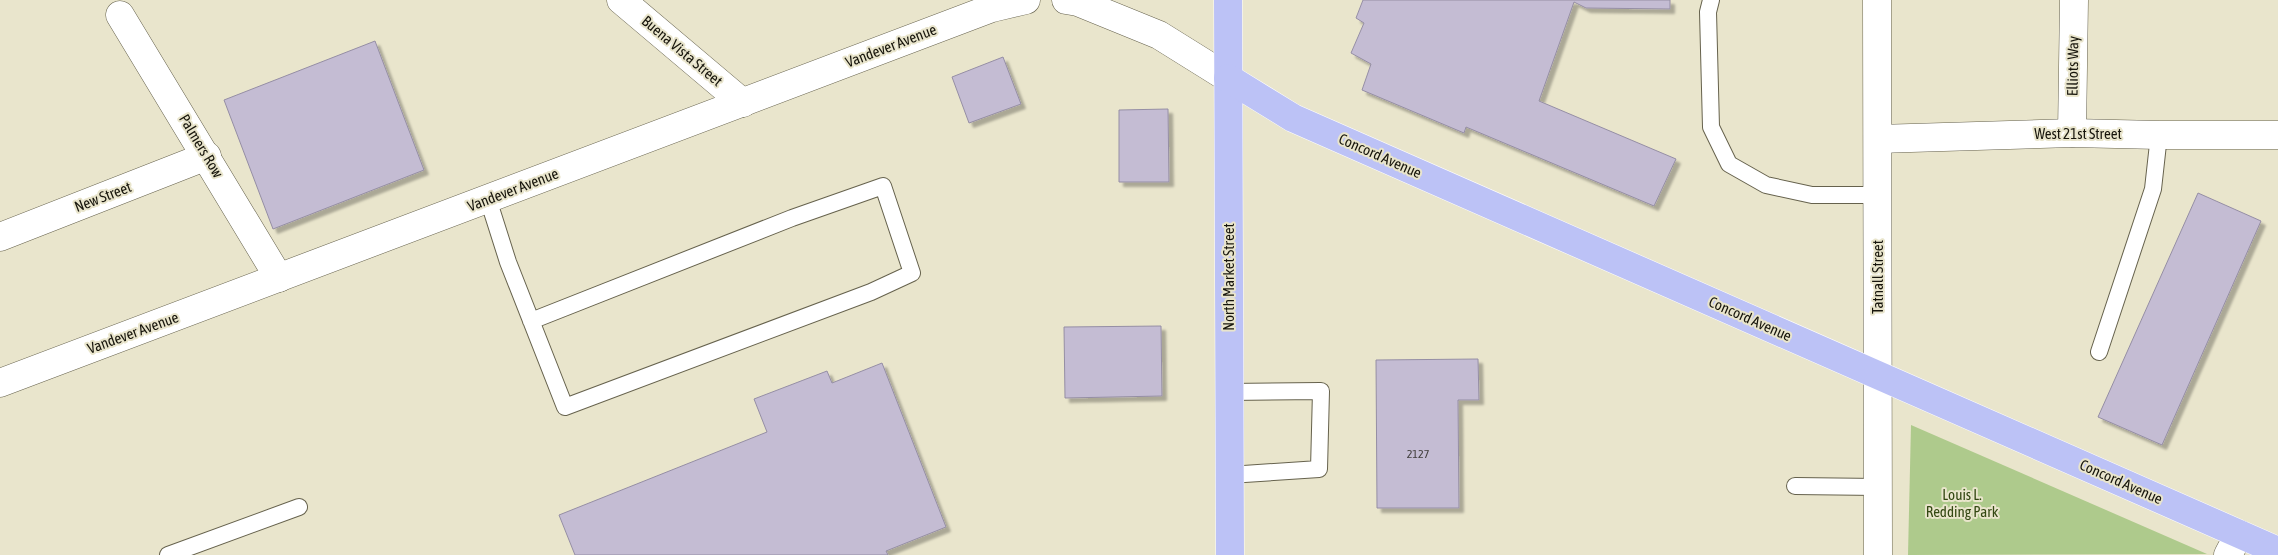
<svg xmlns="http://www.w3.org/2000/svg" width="2278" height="555" font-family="'Asap Condensed',sans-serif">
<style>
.green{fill:#aeca8c}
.building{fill:#c4bcd3;stroke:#958ea4;filter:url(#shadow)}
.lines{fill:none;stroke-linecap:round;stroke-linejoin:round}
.service-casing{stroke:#66624d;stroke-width:18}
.minor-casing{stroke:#66624d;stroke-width:29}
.tertiary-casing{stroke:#66624d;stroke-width:29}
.primary-casing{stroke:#fff;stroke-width:29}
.service{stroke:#fff;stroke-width:16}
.minor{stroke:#fff;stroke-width:28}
.tertiary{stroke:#fff;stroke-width:28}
.primary{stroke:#bcc2f6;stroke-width:28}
.labels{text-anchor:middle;stroke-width:4;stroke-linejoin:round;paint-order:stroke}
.number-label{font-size:12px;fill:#423f3e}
.street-label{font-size:15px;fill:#17150c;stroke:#e9e5cc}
.park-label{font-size:15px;fill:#334812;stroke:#e9e5cc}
</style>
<defs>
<filter id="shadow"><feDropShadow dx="4.5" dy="4.5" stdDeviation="1" flood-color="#0004"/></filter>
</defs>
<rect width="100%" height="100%" fill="#e9e5cc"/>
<!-- green -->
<polygon class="green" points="1911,425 2207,554 1908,555"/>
<!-- building -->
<g class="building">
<polygon points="1363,0 1670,0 1670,9 1586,8 1574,2 1539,101 1676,159 1654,206 1466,127 1464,133 1362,90 1371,64 1351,53 1364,23 1356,18"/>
<polygon points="375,41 424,170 273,229 224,100"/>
<polygon points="1003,57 1021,104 969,123 952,77"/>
<polygon points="1168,109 1169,182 1119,182 1119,110"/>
<polygon points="2198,193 2261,221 2162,445 2098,417"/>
<polygon points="1161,326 1162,396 1065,398 1064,327"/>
<polygon points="1478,359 1479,400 1458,400 1459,508 1377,508 1376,360"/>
<polygon points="882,363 946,527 886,551 888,555 575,555 559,515 767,432 754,399 827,371 832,383"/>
</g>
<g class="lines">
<!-- service casing -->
<g class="service-casing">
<g id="service">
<polyline points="1711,0 1708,12 1711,127 1729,164 1766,185 1812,195 1878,195"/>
<polyline points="488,199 508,262 565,407 871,292 912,273 883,186 792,218 531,321"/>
<polyline points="2099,352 2153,189 2159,135"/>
<polyline points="1229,392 1321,391 1319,469 1229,475"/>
<polyline points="1795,486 1878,487"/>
<polyline points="168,555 299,507"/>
</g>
</g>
<!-- minor casing -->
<g class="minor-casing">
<g id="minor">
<polyline points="621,0 743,103"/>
<polyline points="1877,0 1878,555"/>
<polyline points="120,15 279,278"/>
<polyline points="2072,133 2074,0"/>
<polyline points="1878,139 2072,133 2159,135 2278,135"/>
<polyline points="0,237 207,156"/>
<polyline points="2228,555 2239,534"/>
</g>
</g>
<!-- tertiary casing -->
<g class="tertiary-casing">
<g id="tertiary">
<polyline points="1066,0 1078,2 1159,35 1228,78"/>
<polyline points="0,383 992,8 1026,0"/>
</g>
</g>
<!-- primary casing -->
<g class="primary-casing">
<g id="primary">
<polyline points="1228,0 1230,555"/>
<polyline points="1228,78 1293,118 2278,551"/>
</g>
</g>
<!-- service -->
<use href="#service" class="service"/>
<!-- minor -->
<use href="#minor" class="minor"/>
<!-- tertiary -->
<use href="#tertiary" class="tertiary"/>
<!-- primary -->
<use href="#primary" class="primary"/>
</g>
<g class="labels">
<!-- number labels -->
<g class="number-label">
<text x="1418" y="458">2127</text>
</g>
<!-- street labels -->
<g class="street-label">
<text transform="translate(891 46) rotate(-21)" y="5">Vandever Avenue</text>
<text transform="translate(682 51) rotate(40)" y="5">Buena Vista Street</text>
<text transform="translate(2073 66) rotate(-89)" y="5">Elliots Way</text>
<text x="2078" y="139">West 21st Street</text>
<text transform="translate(201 146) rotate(59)" y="5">Palmers Row</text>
<text transform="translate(1380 156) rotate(24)" y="5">Concord Avenue</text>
<text transform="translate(513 190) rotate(-21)" y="5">Vandever Avenue</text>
<text transform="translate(103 197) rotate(-21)" y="5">New Street</text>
<text transform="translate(1229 277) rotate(-90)" y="5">North Market Street</text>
<text transform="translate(1878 277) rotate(-90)" y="5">Tatnall Street</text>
<text transform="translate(1750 319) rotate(24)" y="5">Concord Avenue</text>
<text transform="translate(133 333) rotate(-20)" y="5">Vandever Avenue</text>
<text transform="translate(2121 482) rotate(24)" y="5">Concord Avenue</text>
</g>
<!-- park labels -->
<g class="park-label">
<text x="1962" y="500">Louis L.<tspan x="1962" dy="17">Redding Park</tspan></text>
</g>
</g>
</svg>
